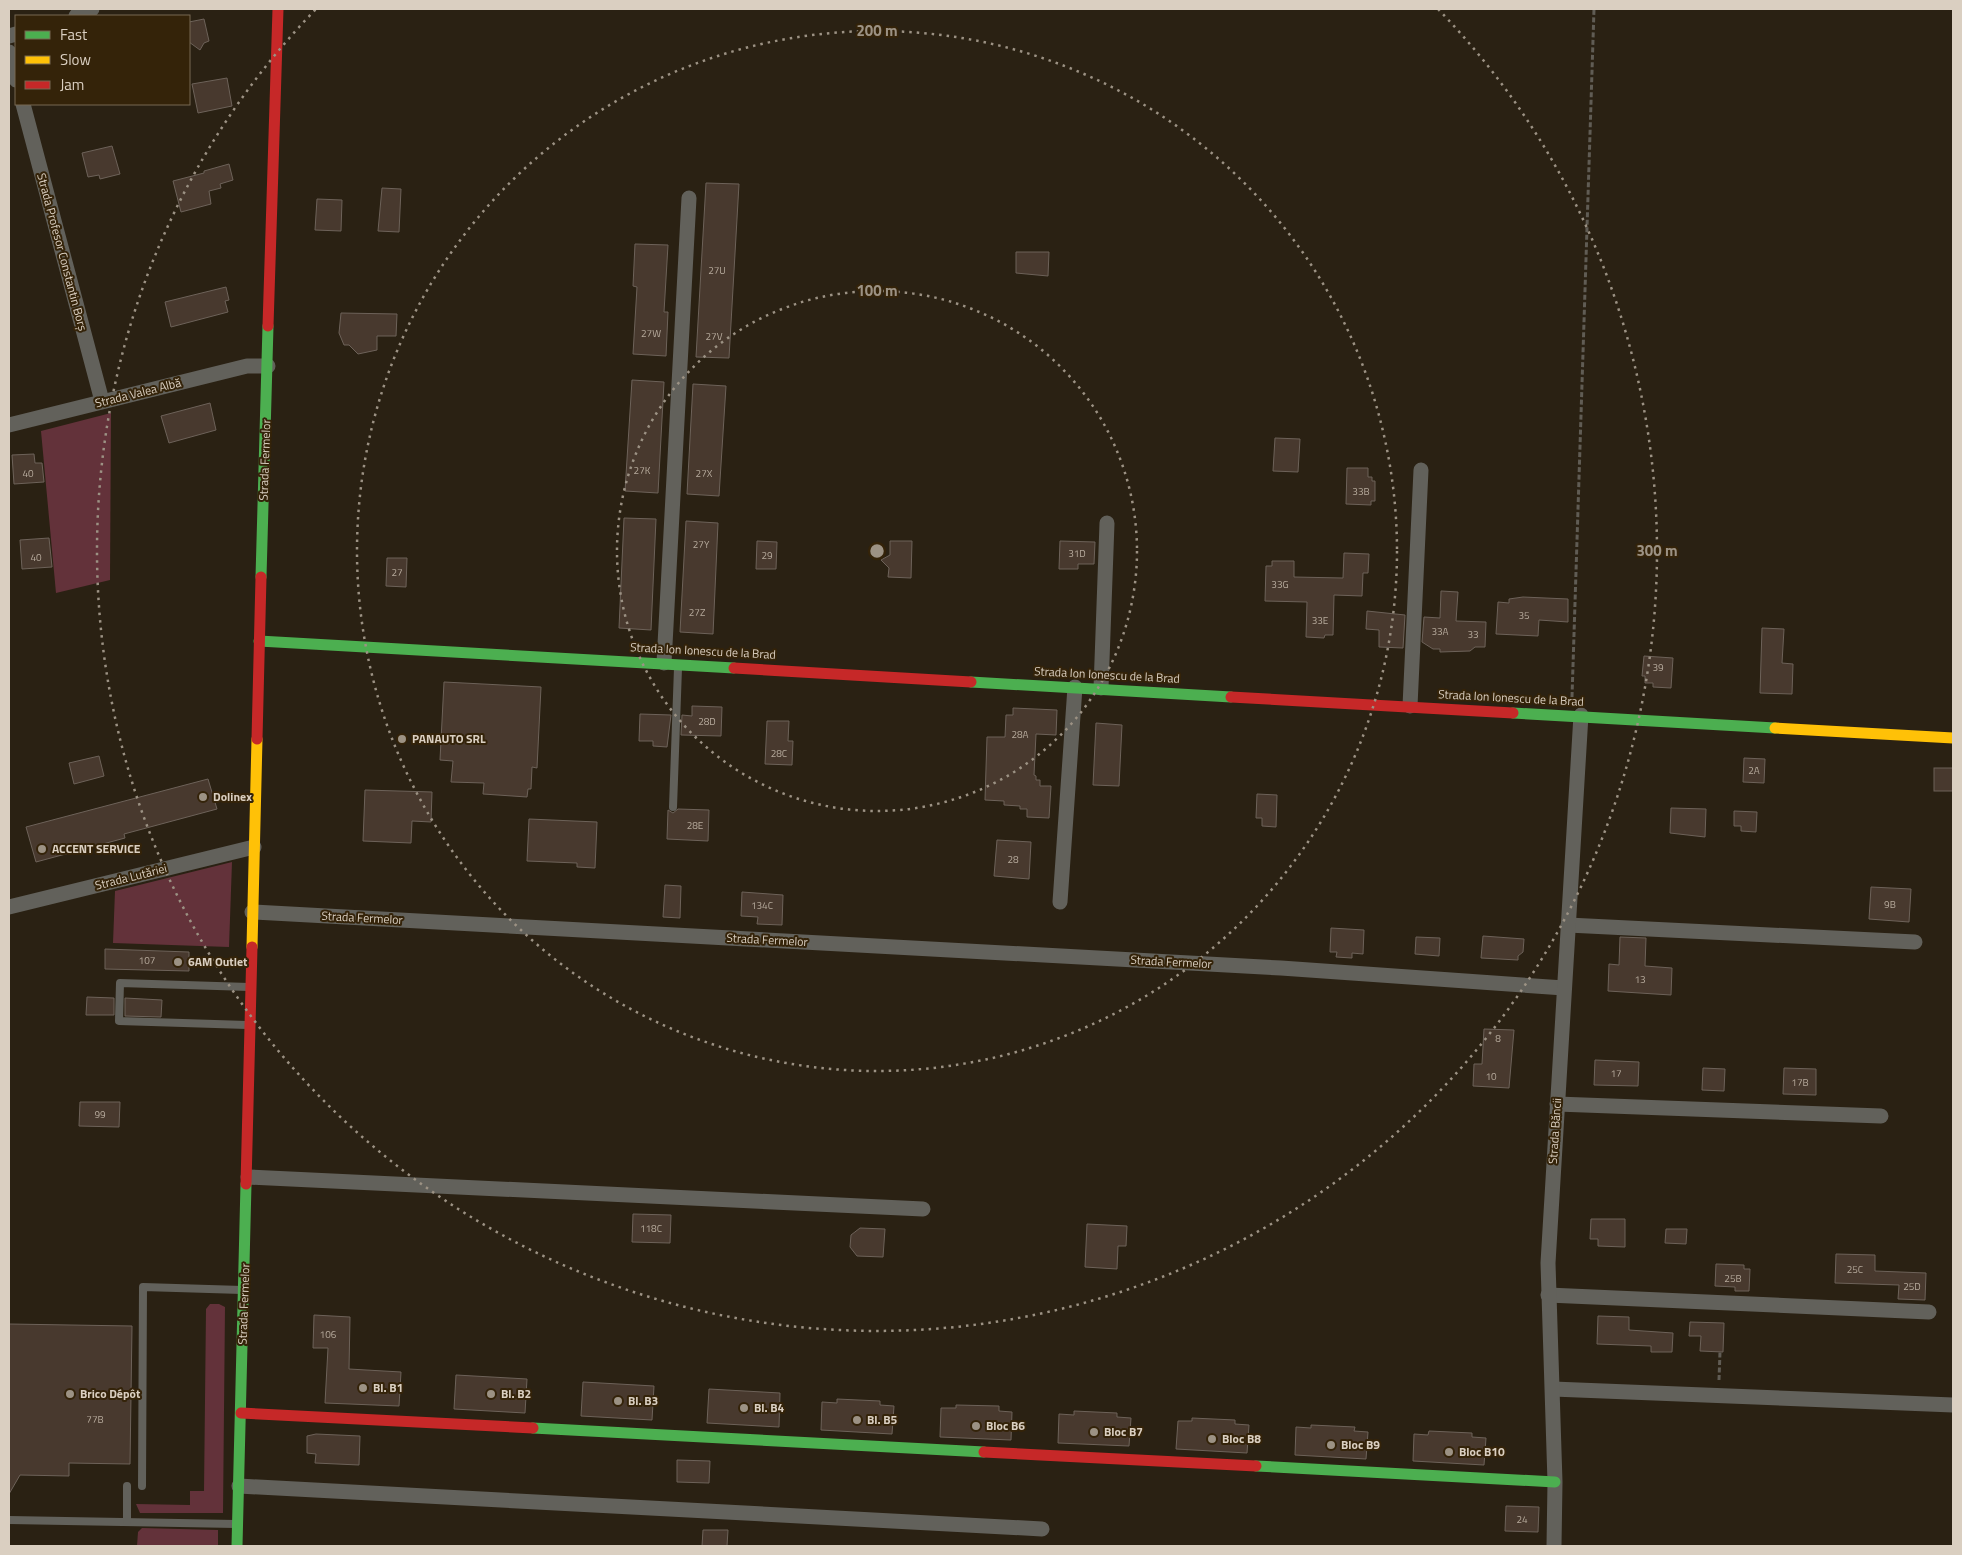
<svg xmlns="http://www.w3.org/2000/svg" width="1962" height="1555" font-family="'Titillium Web',sans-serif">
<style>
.green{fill:#63323a}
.building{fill:#48392e;stroke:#6d6259}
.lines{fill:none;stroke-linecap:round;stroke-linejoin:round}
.path{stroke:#605c54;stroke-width:3;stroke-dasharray:5 2.5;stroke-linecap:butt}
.lane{stroke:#62615b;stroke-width:8}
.street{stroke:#62615b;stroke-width:15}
.fast{stroke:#4caf50;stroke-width:11}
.slow{stroke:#ffc107;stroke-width:11}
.jam{stroke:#c62828;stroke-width:11}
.ring{fill:none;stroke:#9c9284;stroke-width:2.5;stroke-dasharray:2.5 5}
.poi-dot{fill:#9c9284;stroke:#342309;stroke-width:2}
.labels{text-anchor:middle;stroke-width:4;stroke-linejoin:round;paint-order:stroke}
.number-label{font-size:10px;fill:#b6aa9c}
.street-label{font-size:12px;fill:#dacfc1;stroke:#342309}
.poi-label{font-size:12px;font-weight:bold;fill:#dacfc1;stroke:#342309;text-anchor:start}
.centre{fill:#9c9284;stroke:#342309;stroke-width:2.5}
.ring-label{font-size:15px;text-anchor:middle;font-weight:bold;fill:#9c9284;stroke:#342309;stroke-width:4;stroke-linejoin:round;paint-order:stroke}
</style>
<rect width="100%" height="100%" fill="#2a2113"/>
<!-- green -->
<g class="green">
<polygon points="111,413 110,580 56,593 41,431"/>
<polygon points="232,862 229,947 113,943 115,891"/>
<polygon points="210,1304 219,1304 225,1307 223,1513 140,1513 136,1504 190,1505 190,1491 204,1491 206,1309"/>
<polygon points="142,1528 218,1530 218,1546 137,1546 138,1532"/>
</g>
<!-- building -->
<g class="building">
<polygon points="204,19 209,41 204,43 200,50 189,42 189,22"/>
<polygon points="227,78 232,106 198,113 192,84"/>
<polygon points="112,146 120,174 100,179 99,175 88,177 82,153"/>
<polygon points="229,164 233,180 220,184 221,188 209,191 211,204 181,212 173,181 204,173 204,171"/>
<polygon points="706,183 739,184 729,358 696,357"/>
<polygon points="382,188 401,189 399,232 378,231"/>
<polygon points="317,199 342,200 341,231 315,230"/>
<polygon points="635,244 668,245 664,312 668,312 666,356 633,354 637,287 633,286"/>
<polygon points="1016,252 1049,252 1048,276 1016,273"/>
<polygon points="226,287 229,300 225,301 228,312 171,327 165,302"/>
<polygon points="341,313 397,314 396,336 377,336 377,350 358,354 349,345 344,345 339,333"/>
<polygon points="632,380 664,382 658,493 625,491"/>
<polygon points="693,384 726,386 719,496 687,494"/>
<polygon points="210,403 216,430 169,443 161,416"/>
<polygon points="1275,438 1300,439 1298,472 1273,471"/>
<polygon points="34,454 35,463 42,463 44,482 14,484 12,455"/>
<polygon points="1347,468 1368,468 1368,477 1372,477 1372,481 1375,481 1375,501 1371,501 1371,505 1346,504"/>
<polygon points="624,518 656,519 651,630 619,628"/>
<polygon points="686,521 718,523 713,634 680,632"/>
<polygon points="49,538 52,567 22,569 20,540"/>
<polygon points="757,541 777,542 776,569 756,569"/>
<polygon points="890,541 912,541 911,578 888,577 889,568 881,560 890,555"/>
<polygon points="1060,541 1095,542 1094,564 1078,564 1078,569 1059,569"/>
<polygon points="1344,553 1369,554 1368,573 1363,573 1362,596 1334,595 1333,635 1325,635 1324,638 1306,637 1307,602 1265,601 1266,566 1272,566 1272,561 1294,561 1294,577 1343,578"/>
<polygon points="387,558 407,558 406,587 386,586"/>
<polygon points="1441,591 1458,592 1456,621 1486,622 1485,647 1475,647 1470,651 1440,652 1440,649 1433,649 1422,642 1424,617 1440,618"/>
<polygon points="1523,597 1568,599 1568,622 1539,620 1538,636 1496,634 1498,602 1509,603 1509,599"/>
<polygon points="1367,611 1405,615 1403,648 1379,647 1379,630 1366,629"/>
<polygon points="1762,628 1784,629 1782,663 1793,664 1792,694 1760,693"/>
<polygon points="1644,656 1673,658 1671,688 1653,687 1653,683 1645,683 1645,676 1642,676"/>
<polygon points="444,682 541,687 537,768 532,767 531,789 528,789 527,797 483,794 484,783 451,782 453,761 440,760"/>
<polygon points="692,706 722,707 721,736 681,735 682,715 692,716"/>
<polygon points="1013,708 1057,710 1056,735 1036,734 1034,775 1036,776 1036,780 1040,780 1040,786 1051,786 1049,818 1027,817 1027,809 1020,809 1020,806 1004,805 1004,801 985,800 987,737 1005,737 1006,715 1013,715"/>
<polygon points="640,714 671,715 667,747 653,746 653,741 639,741"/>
<polygon points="767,721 789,721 788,741 793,741 792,765 765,764"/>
<polygon points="1096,723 1122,725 1119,786 1093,785"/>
<polygon points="99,756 104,776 74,784 69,763"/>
<polygon points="1744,758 1765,759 1764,783 1743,782"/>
<rect x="1934" y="768" width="19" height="23"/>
<polygon points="208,779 217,809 124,834 125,838 36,862 26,827"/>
<polygon points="365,790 432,792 431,822 412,821 411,843 363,841"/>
<polygon points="1257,794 1277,795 1276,827 1262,826 1262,818 1256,818"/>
<polygon points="1671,808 1706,809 1705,837 1670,833"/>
<polygon points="678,809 709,810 708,841 667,839 668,810 673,813"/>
<polygon points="1734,811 1757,812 1756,832 1741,831 1741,826 1734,826"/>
<polygon points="529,819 597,822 595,868 577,867 577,863 527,861"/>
<polygon points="997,840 1031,842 1029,879 994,876"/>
<polygon points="665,885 681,886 680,918 663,917"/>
<polygon points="1871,887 1911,889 1909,922 1869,919"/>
<polygon points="742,892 783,895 782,925 757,924 758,917 741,916"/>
<polygon points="1331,928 1364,930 1363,954 1352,953 1352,958 1336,957 1337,952 1330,952"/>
<polygon points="1483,936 1524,939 1523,952 1518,956 1518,960 1481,958"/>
<polygon points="1416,937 1440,938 1439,956 1415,954"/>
<polygon points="1620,937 1646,938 1645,966 1672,968 1671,995 1608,991 1609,964 1619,965"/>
<polygon points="105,949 189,952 189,971 105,969"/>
<polygon points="87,997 114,998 114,1015 86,1015"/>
<polygon points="125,998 162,1000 161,1017 125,1016"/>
<polygon points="1484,1029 1514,1030 1509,1088 1473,1086 1474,1064 1482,1064"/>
<polygon points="1595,1060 1639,1062 1638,1086 1594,1085"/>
<polygon points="1703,1068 1725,1069 1724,1091 1702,1090"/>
<polygon points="1784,1068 1816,1069 1816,1095 1783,1094"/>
<polygon points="80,1102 120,1102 119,1127 79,1126"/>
<polygon points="633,1214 671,1215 670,1243 632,1242"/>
<polygon points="1591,1219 1625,1219 1625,1247 1598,1246 1598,1239 1590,1239"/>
<polygon points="1087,1224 1127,1226 1126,1246 1118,1246 1117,1269 1085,1267"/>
<polygon points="860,1228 885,1229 883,1257 857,1256 850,1247 851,1235"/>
<polygon points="1666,1229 1687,1229 1686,1244 1665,1243"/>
<polygon points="1836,1254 1875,1255 1875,1271 1926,1273 1925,1300 1898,1299 1899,1285 1835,1283"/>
<polygon points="1716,1264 1744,1265 1744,1269 1750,1269 1749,1291 1735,1291 1735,1287 1715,1286"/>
<polygon points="314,1315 350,1317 349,1369 401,1372 399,1406 325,1403 328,1348 313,1348"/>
<polygon points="1598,1316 1629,1317 1629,1330 1673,1333 1672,1352 1651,1352 1651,1346 1597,1344"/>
<polygon points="1690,1322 1724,1323 1723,1352 1700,1351 1701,1336 1689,1336"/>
<polygon points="9,1324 132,1326 130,1464 69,1463 69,1476 20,1475 9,1494"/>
<polygon points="456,1375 527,1379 525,1413 454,1409"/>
<polygon points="583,1382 654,1386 652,1420 581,1416"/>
<polygon points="709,1389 780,1393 779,1427 707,1423"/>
<polygon points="837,1399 880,1401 880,1405 894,1406 892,1434 821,1430 822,1402 837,1403"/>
<polygon points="956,1405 999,1406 999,1411 1012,1412 1011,1440 940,1437 941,1408 956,1408"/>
<polygon points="1074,1411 1117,1413 1117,1417 1131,1418 1129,1446 1058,1443 1059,1414 1074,1415"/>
<polygon points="1192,1418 1235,1420 1235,1424 1249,1425 1247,1453 1176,1449 1178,1421 1192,1421"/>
<polygon points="1311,1425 1355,1427 1354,1431 1368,1432 1366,1459 1295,1455 1296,1427 1311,1428"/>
<polygon points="1429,1431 1472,1433 1472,1437 1486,1438 1484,1465 1413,1461 1414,1434 1428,1435"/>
<polygon points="316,1434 360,1436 359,1465 315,1463 316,1454 307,1453 307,1436"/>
<polygon points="677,1460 710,1461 709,1483 677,1482"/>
<polygon points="1506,1506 1539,1507 1538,1532 1505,1531"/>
<polygon points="703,1530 728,1530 727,1546 702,1546"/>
</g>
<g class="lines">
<!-- path -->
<g class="path">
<polyline points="1572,697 1594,9"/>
<polyline points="1719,1380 1720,1352"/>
</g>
<!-- lane -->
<g class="lane">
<polyline points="673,807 678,668"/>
<polyline points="247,1025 119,1021 120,983 249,987"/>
<polyline points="142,1486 143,1287 242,1290"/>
<polyline points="9,1520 236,1524"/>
<polyline points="127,1521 127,1486"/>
</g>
<!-- street -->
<g class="street">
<polyline points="76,16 89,12 92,9"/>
<polyline points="9,36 16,34"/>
<polyline points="9,52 16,80"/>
<polyline points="23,104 102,401"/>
<polyline points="9,425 247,366 268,366"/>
<polyline points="664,663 689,198"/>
<polyline points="1101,688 1107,523"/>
<polyline points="1410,706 1421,470"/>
<polyline points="1060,902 1075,687"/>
<polyline points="9,907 254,847"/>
<polyline points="252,912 1281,968 1564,988"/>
<polyline points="1568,925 1915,942"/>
<polyline points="1557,1104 1881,1116"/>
<polyline points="248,1177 923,1209"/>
<polyline points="1548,1295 1929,1312"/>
<polyline points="1553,1389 1953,1405"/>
<polyline points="239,1486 1042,1529"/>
<polyline points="1554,1546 1555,1482 1548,1263 1581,715"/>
</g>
<!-- fast -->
<g class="fast">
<polyline points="261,577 268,326"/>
<polyline points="259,641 734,668"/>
<polyline points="971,682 1231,697"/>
<polyline points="1513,713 1775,728"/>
<polyline points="533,1428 984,1452"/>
<polyline points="1256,1466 1555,1482"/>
<polyline points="237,1546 246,1184"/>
</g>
<!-- slow -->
<g class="slow">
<polyline points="1775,728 1953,738"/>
<polyline points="252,947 257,739"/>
</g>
<!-- jam -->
<g class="jam">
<polyline points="268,326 278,9"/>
<polyline points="734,668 971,682"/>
<polyline points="1231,697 1513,713"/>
<polyline points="257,739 261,577"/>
<polyline points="246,1184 252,947"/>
<polyline points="241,1413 533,1428"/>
<polyline points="984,1452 1256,1466"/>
</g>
</g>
<!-- distance rings -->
<g class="ring">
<circle cx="877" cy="551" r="260"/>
<circle cx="877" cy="551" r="520"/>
<path d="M1438 9A780 780 0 1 1 316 9"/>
</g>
<!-- markers -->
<g class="poi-dot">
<circle cx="402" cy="739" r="5"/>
<circle cx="203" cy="797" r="5"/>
<circle cx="42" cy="849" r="5"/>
<circle cx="178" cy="962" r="5"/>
<circle cx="363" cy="1388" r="5"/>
<circle cx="70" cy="1394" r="5"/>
<circle cx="491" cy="1394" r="5"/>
<circle cx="618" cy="1401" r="5"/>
<circle cx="744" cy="1408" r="5"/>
<circle cx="857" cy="1420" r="5"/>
<circle cx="976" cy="1426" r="5"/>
<circle cx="1094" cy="1432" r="5"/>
<circle cx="1212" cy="1439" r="5"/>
<circle cx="1331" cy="1445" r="5"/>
<circle cx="1449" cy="1452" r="5"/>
</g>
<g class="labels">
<!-- number labels -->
<g class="number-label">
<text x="717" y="274">27U</text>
<text x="651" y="337">27W</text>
<text x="714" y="340">27V</text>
<text x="642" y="474">27K</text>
<text x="28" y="477">40</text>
<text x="704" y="477">27X</text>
<text x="1361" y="495">33B</text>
<text x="701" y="548">27Y</text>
<text x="1077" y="557">31D</text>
<text x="767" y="559">29</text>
<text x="36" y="561">40</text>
<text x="397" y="576">27</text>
<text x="1280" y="588">33G</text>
<text x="697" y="616">27Z</text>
<text x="1524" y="619">35</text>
<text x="1320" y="624">33E</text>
<text x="1440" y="635">33A</text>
<text x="1473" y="638">33</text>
<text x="1658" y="671">39</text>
<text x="707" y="725">28D</text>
<text x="1020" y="738">28A</text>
<text x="779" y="757">28C</text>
<text x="1754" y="774">2A</text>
<text x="695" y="829">28E</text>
<text x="1013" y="863">28</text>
<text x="1890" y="908">9B</text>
<text x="762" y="909">134C</text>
<text x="147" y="964">107</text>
<text x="1640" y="983">13</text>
<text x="1498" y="1042">8</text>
<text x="1616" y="1077">17</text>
<text x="1491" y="1080">10</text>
<text x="1800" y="1086">17B</text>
<text x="100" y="1118">99</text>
<text x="651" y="1232">118C</text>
<text x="1855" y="1273">25C</text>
<text x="1733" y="1282">25B</text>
<text x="1912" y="1290">25D</text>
<text x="328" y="1338">106</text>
<text x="95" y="1423">77B</text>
<text x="1522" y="1523">24</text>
</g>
<!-- street labels -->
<g class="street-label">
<text transform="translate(62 252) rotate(75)" y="4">Strada Profesor Constantin Borș</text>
<text transform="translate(138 393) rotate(-14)" y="4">Strada Valea Albă</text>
<text transform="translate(265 460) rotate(-88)" y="4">Strada Fermelor</text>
<text transform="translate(703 651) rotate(3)" y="4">Strada Ion Ionescu de la Brad</text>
<text transform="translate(1107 675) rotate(3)" y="4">Strada Ion Ionescu de la Brad</text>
<text transform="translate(1511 698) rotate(3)" y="4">Strada Ion Ionescu de la Brad</text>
<text transform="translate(131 877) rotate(-14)" y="4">Strada Lutăriei</text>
<text transform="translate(362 918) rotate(3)" y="4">Strada Fermelor</text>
<text transform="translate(767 940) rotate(3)" y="4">Strada Fermelor</text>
<text transform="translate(1171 962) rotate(3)" y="4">Strada Fermelor</text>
<text transform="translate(1555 1131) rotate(-86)" y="4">Strada Băncii</text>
<text transform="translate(244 1304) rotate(-88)" y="4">Strada Fermelor</text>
</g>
<!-- poi labels -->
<g class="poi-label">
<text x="412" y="743">PANAUTO SRL</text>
<text x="213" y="801">Dolinex</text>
<text x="52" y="853">ACCENT SERVICE</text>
<text x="188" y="966">6AM Outlet</text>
<text x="373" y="1392">Bl. B1</text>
<text x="80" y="1398">Brico Dépôt</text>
<text x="501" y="1398">Bl. B2</text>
<text x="628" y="1405">Bl. B3</text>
<text x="754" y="1412">Bl. B4</text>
<text x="867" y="1424">Bl. B5</text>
<text x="986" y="1430">Bloc B6</text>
<text x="1104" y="1436">Bloc B7</text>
<text x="1222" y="1443">Bloc B8</text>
<text x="1341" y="1449">Bloc B9</text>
<text x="1459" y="1456">Bloc B10</text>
</g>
</g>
<circle cx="877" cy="551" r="8" class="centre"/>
<g class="ring-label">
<text x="877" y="36">200 m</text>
<text x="877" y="296">100 m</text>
<text x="1657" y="556">300 m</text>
</g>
<!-- border -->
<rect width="1962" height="1555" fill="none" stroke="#dacfc1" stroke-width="20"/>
<!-- legend -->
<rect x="15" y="15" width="175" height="90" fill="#342309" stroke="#766853"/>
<rect x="25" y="31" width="25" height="8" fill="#4caf50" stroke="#766853"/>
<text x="60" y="40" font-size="15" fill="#dacfc1">Fast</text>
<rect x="25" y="56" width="25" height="8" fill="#ffc107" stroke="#766853"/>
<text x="60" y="65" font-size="15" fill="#dacfc1">Slow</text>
<rect x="25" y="81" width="25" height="8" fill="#c62828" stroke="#766853"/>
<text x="60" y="90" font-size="15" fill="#dacfc1">Jam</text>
</svg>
